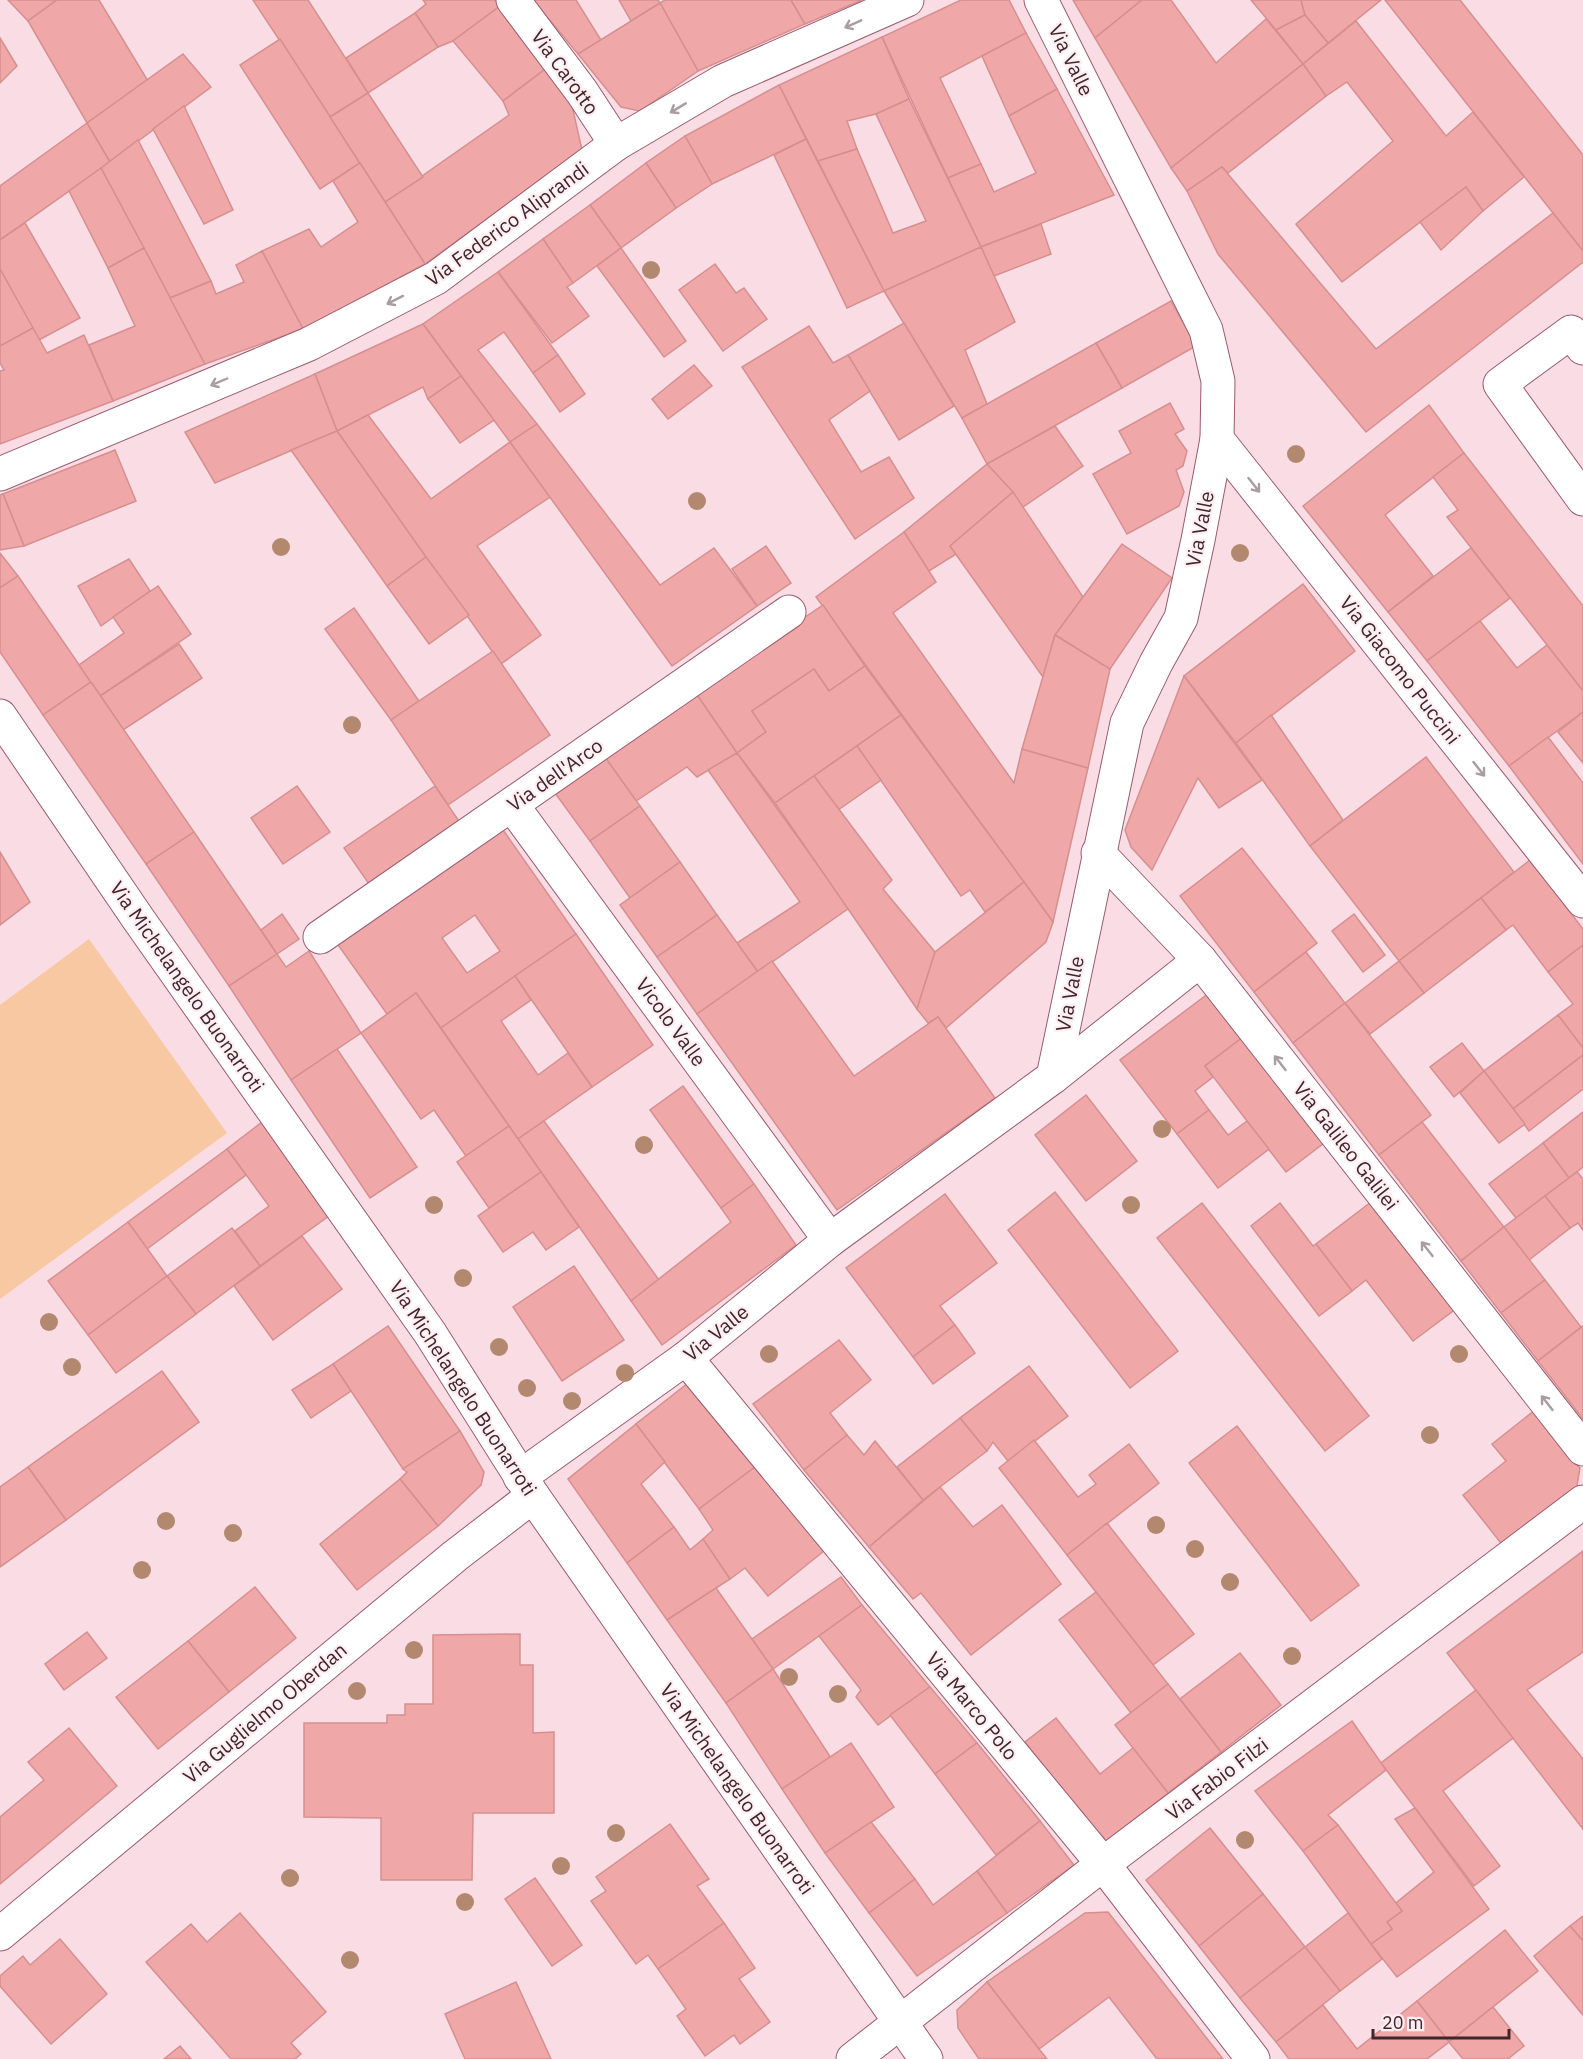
<svg xmlns="http://www.w3.org/2000/svg" width="1583" height="2059" font-family="'IBM Plex Sans',sans-serif">
<style>
.green{fill:#f8c8a2}
.building{fill:#f0a7a7;stroke:#d68f8f;stroke-width:1.5;fill-rule:evenodd}
.lines{fill:none;stroke-linecap:round;stroke-linejoin:round}
.minor-casing{stroke:#9a5b70;stroke-width:35}
.minor{stroke:#fff;stroke-width:33}
.tree{fill:#b2886e}
.oneway{stroke:#a99da1}
.labels{text-anchor:middle;stroke-width:4.5;stroke-linejoin:round;paint-order:stroke}
.street-label{font-size:20px;fill:#40252e;stroke:#fdeef2}
</style>
<rect width="100%" height="100%" fill="#fadce5"/>
<!-- green -->
<polygon class="green" points="89,939 227,1133 0,1299 0,1005"/>
<!-- building -->
<g class="building">
<polygon points="8,0 57,0 28,21"/>
<polygon points="57,0 99,0 148,81 87,123 28,21"/>
<polygon points="253,0 308,0 368,93 330,117"/>
<polygon points="423,0 495,0 500,6 453,41 438,47 415,13 426,4"/>
<polygon points="533,0 576,0 601,40 578,54"/>
<polygon points="619,0 658,0 660,3 631,21"/>
<polygon points="665,0 791,0 805,24 698,71 660,3"/>
<polygon points="791,0 862,0 805,24"/>
<polygon points="961,0 1009,0 1026,33 940,78 981,164 948,178 882,37"/>
<polygon points="1073,0 1142,0 1095,38"/>
<polygon points="1142,0 1171,0 1216,63 1266,19 1303,64 1171,168 1095,38"/>
<polygon points="1251,0 1301,0 1305,15 1276,30"/>
<polygon points="1301,0 1381,0 1328,43 1305,15"/>
<polygon points="1385,0 1460,0 1583,155 1583,251"/>
<polygon points="660,3 698,71 640,111 621,107 578,54"/>
<polygon points="500,6 548,67 503,101 453,41"/>
<polygon points="415,13 438,47 368,93 346,58"/>
<polygon points="1305,15 1328,43 1303,64 1276,30"/>
<polygon points="1356,21 1446,136 1473,112 1524,177 1483,211 1466,187 1342,282 1296,224 1393,141 1347,82 1326,96 1303,64"/>
<polygon points="1026,33 1057,89 1009,116 982,56"/>
<polygon points="882,37 909,99 876,114 847,121 857,149 818,161 779,85"/>
<polygon points="0,38 17,66 0,83"/>
<polygon points="280,39 360,163 320,189 240,65"/>
<polygon points="183,54 211,87 110,162 87,123"/>
<polygon points="1303,64 1326,96 1228,173 1222,167 1187,191 1171,168"/>
<polygon points="548,67 569,92 582,150 425,264 385,202 509,115 503,101"/>
<polygon points="779,85 806,139 712,184 685,136"/>
<polygon points="1057,89 1114,195 981,247 948,178 981,164 994,192 1036,173 1009,116"/>
<polygon points="368,93 423,177 385,202 330,117"/>
<polygon points="909,99 981,247 884,291 818,161 857,149 893,233 926,221 876,114"/>
<polygon points="184,106 233,210 204,224 153,129"/>
<polygon points="87,123 110,162 0,240 0,186"/>
<polygon points="685,136 712,184 676,208 646,163"/>
<polygon points="806,139 884,291 847,308 774,155"/>
<polygon points="138,140 211,281 170,298 101,168"/>
<polygon points="360,163 425,264 303,329 262,251 309,229 321,247 358,222 333,181"/>
<polygon points="646,163 676,208 621,248 590,205"/>
<polygon points="1222,167 1376,349 1553,213 1583,251 1583,262 1366,432 1218,254 1187,191"/>
<polygon points="101,168 144,248 108,268 69,191"/>
<polygon points="1466,187 1483,211 1441,250 1420,222"/>
<polygon points="590,205 621,248 573,283 543,239"/>
<polygon points="25,223 80,318 39,340 0,269 0,240"/>
<polygon points="1041,224 1051,254 994,276 981,247"/>
<polygon points="543,239 573,283 567,287 589,316 552,343 498,272"/>
<polygon points="981,247 1015,322 965,350 987,404 962,418 884,291"/>
<polygon points="144,248 205,364 113,401 89,345 135,326 108,268"/>
<polygon points="621,248 686,341 664,357 597,266"/>
<polygon points="262,251 303,329 205,364 170,298 211,281 216,294 244,282 236,265"/>
<polygon points="715,264 736,293 744,288 767,319 723,351 679,290"/>
<polygon points="0,269 33,328 0,346"/>
<polygon points="498,272 558,355 533,373 504,332 478,350 537,424 510,442 423,324"/>
<polygon points="1171,301 1196,346 1122,388 1096,343"/>
<polygon points="904,323 954,406 899,440 848,355"/>
<polygon points="423,324 461,376 428,399 423,387 337,431 315,374"/>
<polygon points="809,326 833,363 848,355 870,391 829,420 861,472 889,457 914,498 855,539 742,367"/>
<polygon points="33,328 47,353 84,335 113,401 0,444 0,371 4,370 0,363 0,346"/>
<polygon points="1096,343 1122,388 987,464 962,418"/>
<polygon points="558,355 585,394 560,412 533,373"/>
<polygon points="694,365 712,386 668,419 652,399"/>
<polygon points="315,374 337,431 215,483 185,432"/>
<polygon points="461,376 494,420 460,443 428,399"/>
<polygon points="1170,403 1184,429 1175,434 1187,451 1183,466 1176,470 1184,492 1179,506 1127,534 1093,474 1131,453 1119,431"/>
<polygon points="1429,405 1464,453 1385,515 1433,576 1388,612 1303,506"/>
<polygon points="368,415 431,499 510,442 550,497 477,546 541,635 501,664 337,431"/>
<polygon points="537,424 660,585 714,548 757,606 672,666 510,442"/>
<polygon points="1055,426 1083,466 1023,507 987,464"/>
<polygon points="337,431 426,557 387,586 291,450"/>
<polygon points="115,450 136,501 24,546 3,494"/>
<polygon points="1464,453 1583,606 1583,691 1447,517 1458,510 1433,477"/>
<polygon points="987,464 1013,492 950,546 956,554 929,571 904,532"/>
<polygon points="1013,492 1083,597 1055,635 1043,677 950,546"/>
<polygon points="3,494 24,546 0,550 0,495"/>
<polygon points="904,532 936,582 893,613 1014,783 1022,749 1088,768 1053,922 816,597"/>
<polygon points="1122,544 1172,578 1110,669 1055,635"/>
<polygon points="766,546 791,583 757,606 732,569"/>
<polygon points="1471,548 1510,598 1427,661 1388,612"/>
<polygon points="0,553 18,576 0,588"/>
<polygon points="426,557 469,615 429,644 387,586"/>
<polygon points="129,559 150,591 101,626 78,586"/>
<polygon points="18,576 91,682 43,715 0,652 0,588"/>
<polygon points="1303,584 1355,651 1236,743 1184,676"/>
<polygon points="158,586 191,634 100,696 79,665 124,633 113,617"/>
<polygon points="823,605 865,666 829,691 814,669 752,711 766,732 737,753 695,692"/>
<polygon points="354,608 419,701 391,720 325,629"/>
<polygon points="1480,621 1517,668 1547,645 1583,691 1583,712 1509,766 1427,661"/>
<polygon points="1055,635 1110,669 1088,768 1022,749"/>
<polygon points="179,644 202,678 123,730 100,696"/>
<polygon points="493,651 550,735 448,805 391,720"/>
<polygon points="865,666 901,715 775,803 737,753 766,732 752,711 814,669 829,691"/>
<polygon points="1184,676 1262,780 1219,808 1198,778 1152,870 1131,847 1125,830"/>
<polygon points="91,682 194,832 146,864 43,715"/>
<polygon points="695,692 737,753 697,777 687,767 636,801 602,753"/>
<polygon points="1583,712 1583,763 1558,732"/>
<polygon points="901,715 1024,882 985,912 970,890 961,896 857,746"/>
<polygon points="1271,715 1343,820 1310,846 1236,743"/>
<polygon points="1548,737 1583,783 1583,864 1509,766"/>
<polygon points="857,746 881,780 838,810 814,776"/>
<polygon points="602,753 640,806 590,841 552,789"/>
<polygon points="737,753 849,908 758,972 737,943 800,902 708,770"/>
<polygon points="1426,757 1514,872 1399,961 1310,846"/>
<polygon points="814,776 892,880 883,889 935,952 917,1009 775,803"/>
<polygon points="297,786 330,832 283,864 251,818"/>
<polygon points="435,786 465,830 374,891 344,848"/>
<polygon points="640,806 680,862 630,898 590,841"/>
<path d="M501 827 576 934 441 1028 416 993 387 1014 336 942ZM475 915 500 951 467 973 442 938Z"/>
<polygon points="194,832 277,954 229,986 146,864"/>
<polygon points="1242,848 1317,943 1254,992 1180,896"/>
<polygon points="0,852 30,902 0,925"/>
<polygon points="1530,860 1583,929 1583,945 1548,972 1513,925 1506,930 1481,898"/>
<polygon points="680,862 717,915 657,957 620,905"/>
<polygon points="1024,882 1053,922 1046,942 946,1028 938,1017 928,1023 917,1009 935,952"/>
<polygon points="1481,898 1506,930 1424,993 1399,961"/>
<polygon points="282,914 299,939 277,954 261,930"/>
<polygon points="1354,914 1385,955 1363,972 1332,931"/>
<polygon points="717,915 758,972 697,1014 657,957"/>
<polygon points="576,934 653,1045 592,1087 515,976"/>
<polygon points="1583,945 1583,1048 1558,1015 1573,1004 1548,972"/>
<polygon points="309,951 361,1033 291,1080 229,986 277,954 286,967"/>
<polygon points="1306,952 1345,1003 1293,1043 1254,992"/>
<polygon points="772,961 854,1076 938,1017 995,1098 837,1210 697,1014"/>
<polygon points="1399,961 1424,993 1370,1034 1345,1003"/>
<polygon points="515,976 531,1000 501,1021 538,1075 568,1053 592,1087 518,1139 441,1028"/>
<polygon points="416,993 509,1126 466,1156 434,1110 421,1119 361,1033"/>
<polygon points="1209,993 1243,1037 1205,1066 1213,1077 1195,1091 1209,1110 1177,1134 1120,1060"/>
<polygon points="1345,1003 1431,1115 1379,1155 1293,1043"/>
<polygon points="1558,1015 1583,1048 1583,1055 1513,1109 1484,1071"/>
<polygon points="1243,1037 1324,1143 1286,1172 1205,1066"/>
<polygon points="1462,1043 1484,1071 1454,1097 1430,1067"/>
<polygon points="337,1049 417,1167 370,1198 291,1080"/>
<polygon points="1583,1055 1583,1089 1529,1131 1513,1109"/>
<polygon points="1484,1071 1525,1124 1499,1143 1460,1093"/>
<polygon points="683,1086 754,1184 721,1208 650,1110"/>
<polygon points="1086,1095 1137,1161 1086,1201 1035,1135"/>
<polygon points="1209,1110 1228,1135 1247,1121 1269,1149 1218,1188 1177,1134"/>
<polygon points="1583,1112 1583,1167 1569,1178 1543,1143"/>
<polygon points="544,1121 659,1280 631,1301 518,1139"/>
<polygon points="262,1122 330,1215 260,1266 235,1231 269,1206 227,1149"/>
<polygon points="1422,1122 1504,1227 1461,1261 1379,1155"/>
<polygon points="509,1126 541,1172 489,1208 457,1162"/>
<polygon points="1543,1143 1569,1178 1516,1218 1489,1184"/>
<polygon points="227,1149 246,1175 147,1249 128,1222"/>
<polygon points="541,1172 579,1227 546,1250 533,1232 503,1252 478,1216"/>
<polygon points="1577,1172 1583,1179 1583,1230 1578,1223 1570,1228 1545,1196"/>
<polygon points="754,1184 796,1245 662,1345 631,1301 731,1222 721,1208"/>
<polygon points="1055,1192 1178,1351 1130,1388 1008,1230"/>
<polygon points="945,1194 997,1263 940,1306 955,1325 913,1357 846,1268"/>
<polygon points="1545,1196 1570,1228 1529,1260 1504,1227"/>
<polygon points="1375,1199 1457,1308 1413,1341 1366,1280 1352,1291 1316,1244"/>
<polygon points="1202,1203 1369,1416 1325,1451 1157,1238"/>
<polygon points="1280,1203 1313,1246 1316,1244 1352,1291 1319,1316 1251,1226"/>
<polygon points="128,1222 167,1276 88,1335 48,1281"/>
<polygon points="1504,1227 1545,1280 1501,1313 1461,1261"/>
<polygon points="232,1228 260,1266 196,1314 167,1276"/>
<polygon points="302,1236 342,1289 273,1340 234,1286"/>
<polygon points="574,1266 624,1340 562,1381 513,1307"/>
<polygon points="167,1276 196,1314 116,1373 88,1335"/>
<polygon points="1545,1280 1581,1327 1538,1361 1501,1313"/>
<polygon points="955,1325 975,1353 933,1384 913,1357"/>
<polygon points="388,1326 460,1431 403,1469 333,1364"/>
<polygon points="1583,1326 1583,1419 1538,1361"/>
<polygon points="839,1340 871,1380 830,1413 847,1435 804,1470 753,1404"/>
<polygon points="333,1364 351,1391 311,1418 292,1390"/>
<polygon points="1029,1366 1068,1416 1008,1461 993,1442 987,1451 960,1418"/>
<polygon points="162,1371 199,1422 66,1520 28,1467"/>
<polygon points="688,1383 755,1467 699,1509 636,1424"/>
<polygon points="1535,1410 1580,1468 1576,1491 1504,1547 1463,1495 1506,1461 1492,1444"/>
<polygon points="960,1418 987,1451 923,1500 897,1467"/>
<polygon points="636,1424 665,1462 641,1484 674,1527 627,1563 568,1479"/>
<polygon points="1237,1426 1359,1585 1311,1621 1189,1463"/>
<polygon points="460,1431 484,1472 481,1485 438,1526 400,1479 407,1472 403,1469"/>
<polygon points="847,1435 864,1455 875,1441 923,1500 869,1547 804,1470"/>
<polygon points="1034,1440 1078,1497 1096,1484 1089,1475 1129,1444 1159,1483 1067,1555 999,1468"/>
<polygon points="28,1467 66,1520 0,1567 0,1487"/>
<polygon points="755,1467 824,1551 768,1596 745,1568 730,1579 703,1539 713,1530 699,1509"/>
<polygon points="400,1479 438,1526 357,1590 320,1544"/>
<polygon points="940,1487 973,1527 1002,1505 1061,1584 971,1655 921,1593 913,1599 869,1547"/>
<polygon points="1107,1523 1194,1634 1153,1665 1067,1555"/>
<polygon points="674,1527 690,1550 703,1539 730,1579 667,1620 627,1563"/>
<polygon points="1583,1551 1583,1652 1527,1690 1583,1759 1583,1829 1447,1653"/>
<polygon points="841,1577 862,1605 773,1669 752,1639"/>
<polygon points="255,1587 296,1638 229,1692 188,1641"/>
<polygon points="716,1588 773,1669 726,1703 667,1620"/>
<polygon points="1096,1592 1168,1684 1131,1713 1059,1620"/>
<polygon points="862,1605 930,1687 878,1725 856,1697 861,1690 819,1636"/>
<polygon points="87,1632 107,1658 64,1690 45,1664"/>
<polygon points="520,1634 520,1665 533,1665 533,1733 554,1732 554,1813 473,1813 472,1880 381,1880 381,1818 304,1817 304,1723 387,1723 387,1715 405,1715 405,1704 433,1704 433,1635"/>
<polygon points="188,1641 229,1692 158,1749 116,1697"/>
<polygon points="1240,1653 1281,1705 1221,1752 1180,1699"/>
<polygon points="773,1669 831,1758 782,1789 726,1703"/>
<polygon points="1168,1684 1221,1752 1168,1793 1115,1725"/>
<polygon points="930,1687 977,1743 935,1774 890,1715"/>
<polygon points="1476,1690 1513,1738 1443,1791 1500,1866 1474,1886 1381,1763"/>
<polygon points="1056,1718 1100,1774 1133,1748 1168,1793 1104,1843 1025,1742"/>
<polygon points="1352,1721 1386,1770 1328,1815 1338,1825 1303,1851 1255,1791"/>
<polygon points="69,1728 117,1786 0,1884 0,1817 44,1780 28,1762"/>
<polygon points="851,1743 894,1807 825,1853 782,1789"/>
<polygon points="977,1743 1040,1821 996,1855 935,1774"/>
<polygon points="1415,1808 1489,1909 1397,1977 1371,1944 1392,1929 1387,1922 1402,1911 1396,1903 1434,1872 1395,1819"/>
<polygon points="1040,1821 1074,1865 1007,1913 977,1871"/>
<polygon points="871,1822 915,1879 869,1913 825,1853"/>
<polygon points="670,1824 709,1879 697,1886 724,1923 658,1969 648,1955 636,1964 591,1901 606,1891 596,1877"/>
<polygon points="1338,1825 1402,1911 1387,1922 1392,1929 1371,1944 1303,1851"/>
<polygon points="1210,1828 1263,1894 1199,1946 1146,1880"/>
<polygon points="977,1871 1007,1913 917,1976 869,1913 915,1879 933,1905"/>
<polygon points="535,1878 582,1945 552,1966 505,1899"/>
<polygon points="1263,1894 1305,1947 1240,1998 1199,1946"/>
<polygon points="1108,1912 1223,2059 1157,2059 1109,1997 1039,2049 987,1982 1085,1913"/>
<polygon points="240,1913 326,2012 291,2043 301,2054 295,2059 231,2059 146,1962 191,1924 207,1942"/>
<polygon points="1348,1913 1382,1959 1340,1991 1305,1947"/>
<polygon points="1583,1916 1583,1941 1570,1926"/>
<polygon points="724,1923 755,1968 739,1979 770,2022 740,2044 734,2035 705,2056 677,2016 686,2009 658,1969"/>
<polygon points="1570,1926 1583,1941 1583,2015 1534,1956"/>
<polygon points="1505,1930 1538,1971 1449,2042 1417,2001"/>
<polygon points="60,1939 107,1994 51,2044 0,1986 0,1976 23,1956 30,1965"/>
<polygon points="1305,1947 1340,1991 1276,2042 1240,1998"/>
<polygon points="516,1982 551,2059 465,2059 445,2014"/>
<polygon points="987,1982 1039,2049 1047,2059 979,2059 958,2028 957,2010"/>
<polygon points="1417,2001 1449,2042 1427,2059 1289,2059 1276,2042 1323,2005 1357,2049"/>
<polygon points="1493,2007 1524,2046 1508,2059 1463,2059 1449,2042"/>
<polygon points="180,2046 191,2059 164,2059"/>
</g>
<g class="lines">
<!-- minor casing -->
<g class="minor-casing">
<g id="minor">
<polyline points="513,0 582,92 616,144"/>
<polyline points="1583,348 1571,332 1500,384 1583,499"/>
<polyline points="1217,439 1583,901"/>
<polyline points="0,474 309,344 436,278 616,144 723,81 907,0"/>
<polyline points="0,716 139,920 430,1333 533,1496 926,2059"/>
<polyline points="512,805 830,1240"/>
<polyline points="1098,853 1200,960 1583,1449"/>
<polyline points="320,937 789,612"/>
<polyline points="1053,1077 1200,960"/>
<polyline points="686,1358 1103,1864 1253,2059"/>
<polyline points="520,1477 686,1358 830,1240 1053,1077 1127,723 1156,663 1181,618 1198,540 1217,439 1218,381 1206,330 1041,0"/>
<polyline points="0,1934 455,1556 533,1496"/>
<polyline points="853,2059 1103,1864 1583,1502"/>
</g>
</g>
<!-- minor -->
<use href="#minor" class="minor"/>
</g>
<!-- trees -->
<g class="tree">
<circle cx="651" cy="270" r="9"/>
<circle cx="1296" cy="454" r="9"/>
<circle cx="697" cy="501" r="9"/>
<circle cx="281" cy="547" r="9"/>
<circle cx="1240" cy="553" r="9"/>
<circle cx="352" cy="725" r="9"/>
<circle cx="1162" cy="1129" r="9"/>
<circle cx="644" cy="1145" r="9"/>
<circle cx="434" cy="1205" r="9"/>
<circle cx="1131" cy="1205" r="9"/>
<circle cx="463" cy="1278" r="9"/>
<circle cx="49" cy="1322" r="9"/>
<circle cx="499" cy="1347" r="9"/>
<circle cx="769" cy="1354" r="9"/>
<circle cx="1459" cy="1354" r="9"/>
<circle cx="72" cy="1367" r="9"/>
<circle cx="625" cy="1373" r="9"/>
<circle cx="527" cy="1388" r="9"/>
<circle cx="572" cy="1401" r="9"/>
<circle cx="1430" cy="1435" r="9"/>
<circle cx="166" cy="1521" r="9"/>
<circle cx="1156" cy="1525" r="9"/>
<circle cx="233" cy="1533" r="9"/>
<circle cx="1195" cy="1549" r="9"/>
<circle cx="142" cy="1570" r="9"/>
<circle cx="1230" cy="1582" r="9"/>
<circle cx="414" cy="1650" r="9"/>
<circle cx="1292" cy="1656" r="9"/>
<circle cx="789" cy="1677" r="9"/>
<circle cx="357" cy="1691" r="9"/>
<circle cx="838" cy="1694" r="9"/>
<circle cx="616" cy="1833" r="9"/>
<circle cx="1245" cy="1840" r="9"/>
<circle cx="561" cy="1866" r="9"/>
<circle cx="290" cy="1878" r="9"/>
<circle cx="465" cy="1902" r="9"/>
<circle cx="350" cy="1960" r="9"/>
</g>
<!-- one-way arrows -->
<defs><path id="oneway-shaft" d="M-6 0H5M1.5-3L5.5 0L1.5 3" fill="none" stroke-width="1.6" stroke-linecap="round" stroke-linejoin="round" transform="scale(1.5)"/></defs>
<g class="oneway">
<use href="#oneway-shaft" transform="translate(853 24) rotate(156)"/>
<use href="#oneway-shaft" transform="translate(678 108) rotate(149)"/>
<use href="#oneway-shaft" transform="translate(395 300) rotate(153)"/>
<use href="#oneway-shaft" transform="translate(219 382) rotate(157)"/>
<use href="#oneway-shaft" transform="translate(1254 485) rotate(52)"/>
<use href="#oneway-shaft" transform="translate(1479 769) rotate(52)"/>
<use href="#oneway-shaft" transform="translate(1280 1063) rotate(-128)"/>
<use href="#oneway-shaft" transform="translate(1427 1249) rotate(-128)"/>
<use href="#oneway-shaft" transform="translate(1547 1403) rotate(-128)"/>
</g>
<g class="labels">
<!-- street labels -->
<g class="street-label">
<text transform="translate(1071 60) rotate(64)" y="7">Via Valle</text>
<text transform="translate(565 72) rotate(54)" y="7">Via Carotto</text>
<text transform="translate(507 224) rotate(-36)" y="7">Via Federico Aliprandi</text>
<text transform="translate(1200 529) rotate(-79)" y="7">Via Valle</text>
<text transform="translate(1400 670) rotate(52)" y="7">Via Giacomo Puccini</text>
<text transform="translate(555 775) rotate(-35)" y="7">Via dell'Arco</text>
<text transform="translate(187 987) rotate(55)" y="7">Via Michelangelo Buonarroti</text>
<text transform="translate(1070 994) rotate(-79)" y="7">Via Valle</text>
<text transform="translate(671 1022) rotate(54)" y="7">Vicolo Valle</text>
<text transform="translate(1346 1146) rotate(52)" y="7">Via Galileo Galilei</text>
<text transform="translate(716 1333) rotate(-39)" y="7">Via Valle</text>
<text transform="translate(463 1388) rotate(57)" y="7">Via Michelangelo Buonarroti</text>
<text transform="translate(972 1706) rotate(51)" y="7">Via Marco Polo</text>
<text transform="translate(265 1713) rotate(-40)" y="7">Via Guglielmo Oberdan</text>
<text transform="translate(1217 1779) rotate(-37)" y="7">Via Fabio Filzi</text>
<text transform="translate(737 1789) rotate(55)" y="7">Via Michelangelo Buonarroti</text>
</g>
</g>
<!-- scale -->
<path d="M1373 2029v9h136v-9" fill="none" stroke="#40252e" stroke-width="3"/>
<text x="1382" y="2029" font-size="18" fill="#40252e" stroke="#fdeef2" stroke-width="4.5" paint-order="stroke">20 m</text>
</svg>
